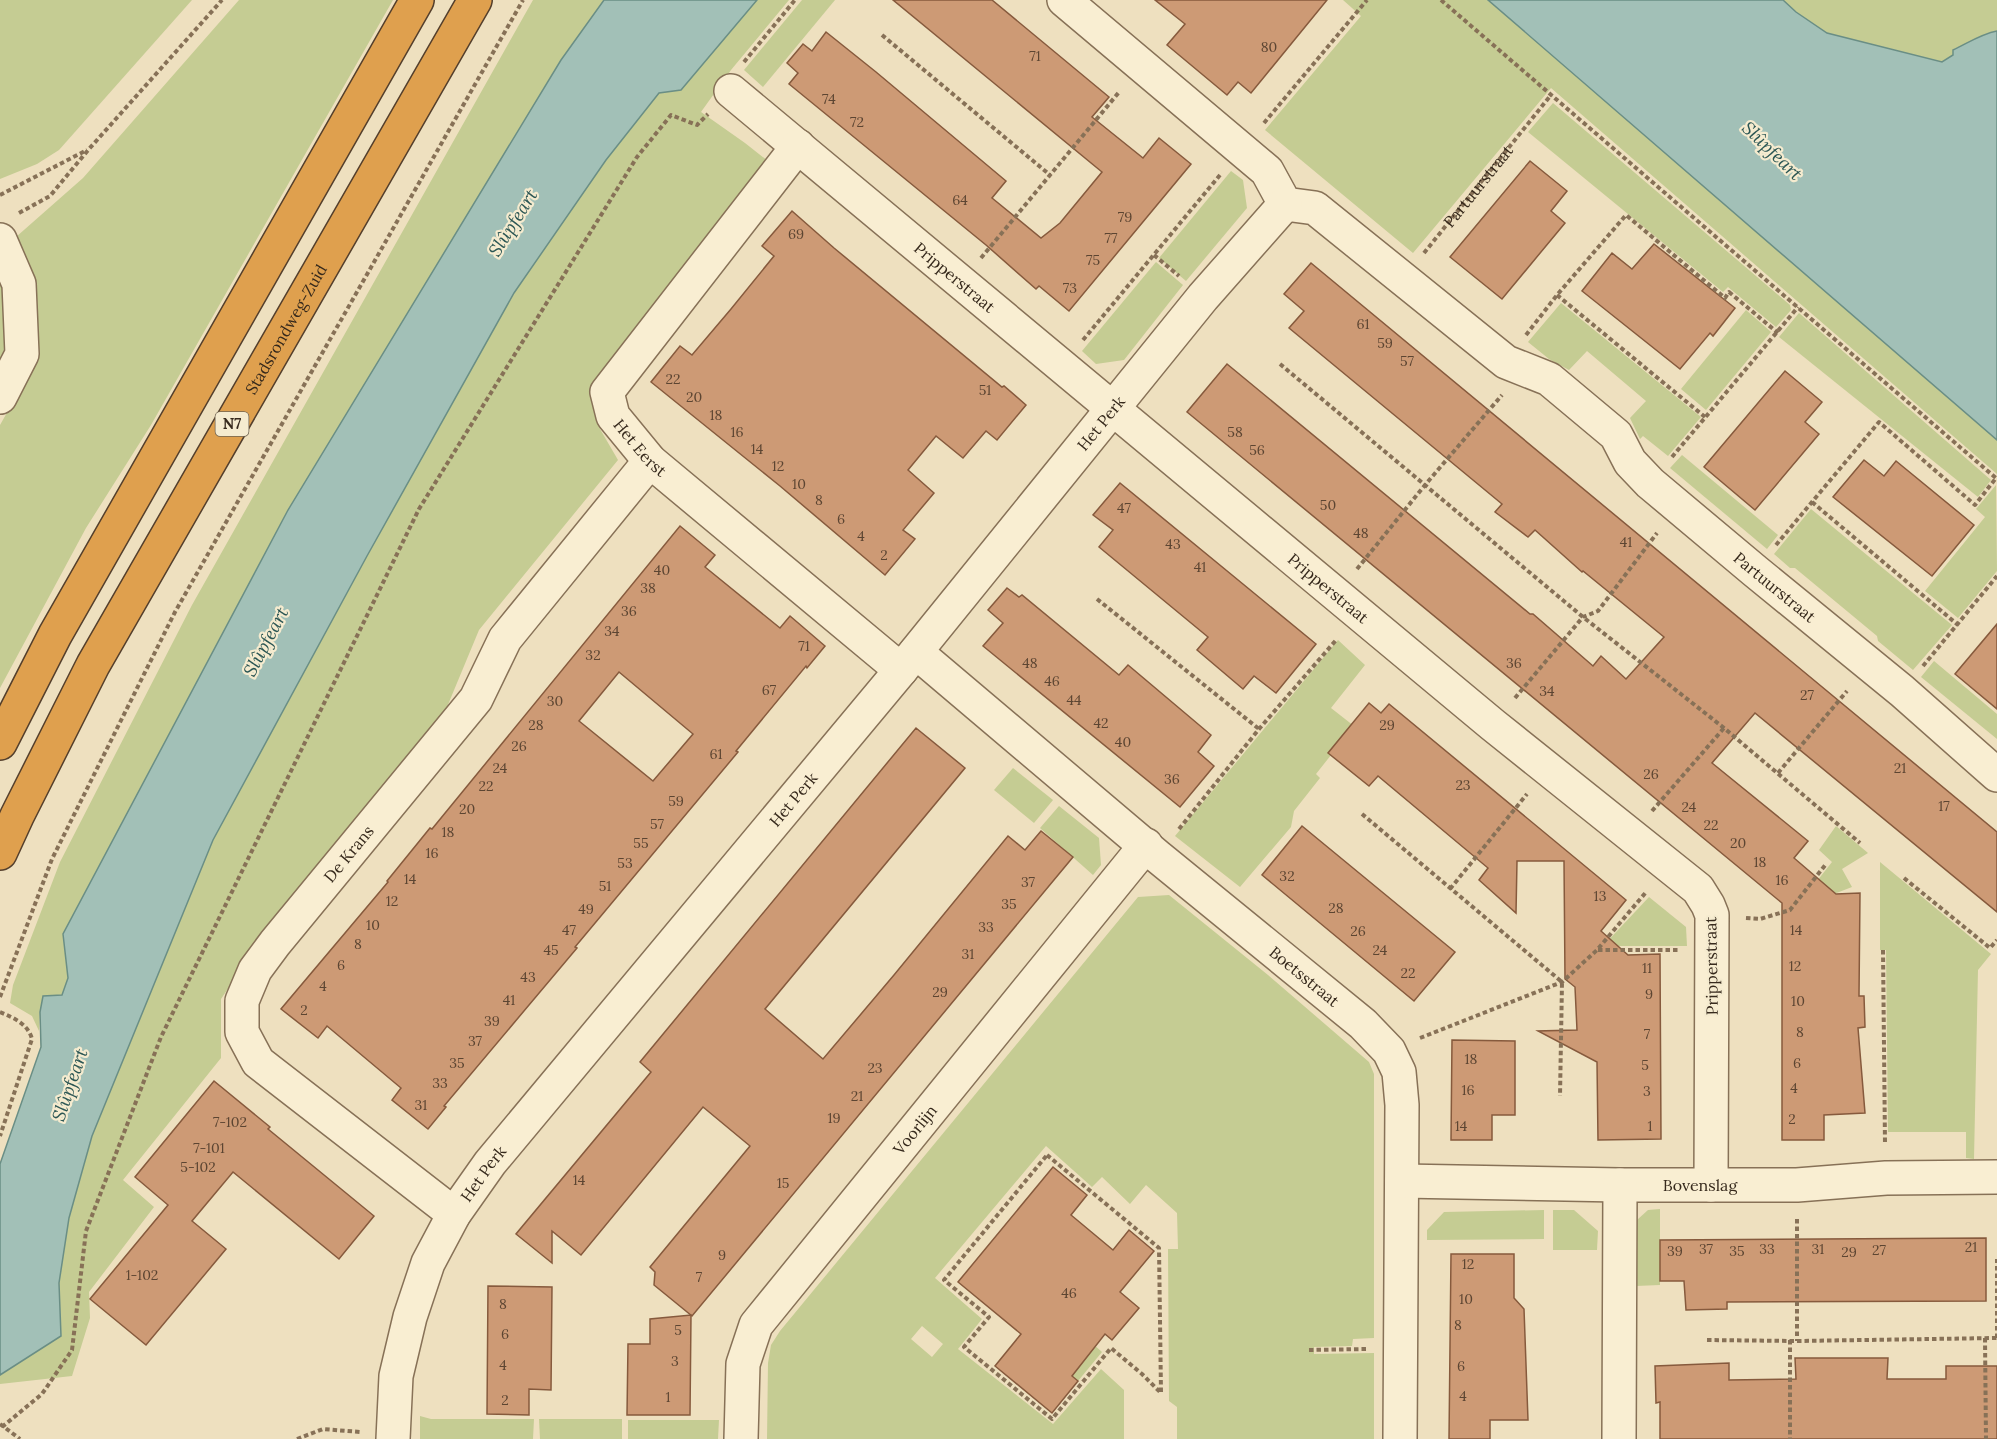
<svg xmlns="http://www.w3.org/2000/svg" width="1997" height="1439" font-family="Lora,serif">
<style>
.green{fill:#c5cc93;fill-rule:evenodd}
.water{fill:#a2c0b7;stroke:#6a8e85;stroke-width:1.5}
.building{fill:#cd9a75;stroke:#865a3d;stroke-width:1.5;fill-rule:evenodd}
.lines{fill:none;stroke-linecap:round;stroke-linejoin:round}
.minor-casing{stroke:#877157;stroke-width:36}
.highway-casing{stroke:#543f2c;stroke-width:36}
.path{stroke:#877157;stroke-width:4;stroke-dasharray:4.5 3;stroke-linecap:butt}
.minor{stroke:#f9eed2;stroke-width:33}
.highway{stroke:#dfa04e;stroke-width:33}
.labels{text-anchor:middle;stroke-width:4.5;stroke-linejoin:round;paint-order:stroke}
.number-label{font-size:14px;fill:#5c4532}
.shield{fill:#f5ebcf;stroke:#6f6352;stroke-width:1.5}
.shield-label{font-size:15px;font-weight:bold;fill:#36291c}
.street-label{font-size:16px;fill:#36291c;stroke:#f5ebcf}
.water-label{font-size:18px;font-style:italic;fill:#2b5654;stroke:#f5ebcf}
</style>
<rect width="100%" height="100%" fill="#eee0bf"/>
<!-- green -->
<g class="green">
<polygon points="0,0 192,0 59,150 37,164 0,179"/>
<polygon points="239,0 393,0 151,425 86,528 0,688 0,425 30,372 38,345 37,315 32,280 16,237 83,178"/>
<polygon points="533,0 604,0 561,60 288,510 63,934 68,978 62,995 40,1012 39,1031 32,1016 10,1003 13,985 60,862 192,605"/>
<polygon points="757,0 789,0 731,70 701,112 745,143 773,165 590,387 600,429 618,460 479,630 447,707 274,920 221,999 221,1058 123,1180 154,1207 89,1292 90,1318 72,1376 0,1384 0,1375 61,1336 59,1283 69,1218 92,1136 213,840 367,556 514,293 606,160 659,92 681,90"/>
<polygon points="802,0 835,0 763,87 744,70"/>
<polygon points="1343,0 1488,0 1997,440 1997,474 1551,88 1413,253 1265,130 1361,16"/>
<path d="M1783 0H1997V31C1981 34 1968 43 1953 50V55L1942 62 1827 33 1796 12Z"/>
<polygon points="1553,103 1790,305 1791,310 1776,327 1728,287 1723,292 1528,132"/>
<polygon points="1231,171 1243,180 1247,208 1186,281 1159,258"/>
<polygon points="1156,262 1183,285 1124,360 1096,364 1082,351"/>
<polygon points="0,278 5,290 10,342 0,372"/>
<polygon points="1561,303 1701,417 1668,456 1643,436 1640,439 1630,418 1646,401 1587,351 1569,370 1549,359 1528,342"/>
<polygon points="1746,310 1771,332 1706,410 1681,389"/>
<polygon points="1799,313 1991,480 1978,497 1779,337"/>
<polygon points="1682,455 1778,535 1767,549 1670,468"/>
<polygon points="1996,485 1997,571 1958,618 1925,591 1985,517 1976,509"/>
<polygon points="1811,509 1952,625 1913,670 1878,641 1877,636 1795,568 1790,568 1774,554"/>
<polygon points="1338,640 1365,665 1331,708 1354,726 1316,774 1320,778 1294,811 1291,827 1240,887 1175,836"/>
<polygon points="1934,661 1997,714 1997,739 1921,677"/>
<polygon points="1013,768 1053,800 1034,823 994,790"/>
<polygon points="1059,806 1099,838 1101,865 1093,875 1040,828"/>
<polygon points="1836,826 1868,853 1842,869 1852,887 1795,909 1832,862 1819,850"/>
<polygon points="1880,862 1991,954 1978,970 1974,1159 1966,1158 1966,1132 1888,1132 1886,950 1880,950"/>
<path d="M1169 895 1268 975 1369 1062 1374 1074V1338L1353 1339 1352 1346 1314 1347V1354L1374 1353V1439H1177V1407L1169 1401 1168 1249H1178L1177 1213 1146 1185 1130 1204 1102 1177 1092 1187 1046 1146 935 1278 982 1319 958 1349 1053 1424 1101 1369 1124 1390V1439H767L768 1363 771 1345 780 1331 1138 897ZM922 1326 943 1344 932 1357 911 1339Z"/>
<polygon points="1649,897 1686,927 1687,946 1603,946"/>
<polygon points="1660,1209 1660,1285 1636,1286 1637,1220 1648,1210"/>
<polygon points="1544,1210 1544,1239 1427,1240 1427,1230 1444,1212"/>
<polygon points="1553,1210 1574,1210 1598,1231 1597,1250 1553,1250"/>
<polygon points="1084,1336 1102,1352 1078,1381 1060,1365"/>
<polygon points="420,1416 431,1419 534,1419 533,1439 420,1439"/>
<polygon points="539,1419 622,1419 622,1439 540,1439"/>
<polygon points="628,1420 719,1420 718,1439 628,1439"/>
</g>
<!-- water -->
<g class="water">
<polygon points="604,0 757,0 681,90 659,93 606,160 514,293 367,556 213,840 92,1136 69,1218 59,1283 61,1336 0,1375 0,1164 41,1047 40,1012 43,996 62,995 68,978 63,934 288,510 561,60"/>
<path d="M1488 0H1783L1796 12 1827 33 1942 62 1953 55V50C1968 43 1981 34 1997 31V440Z"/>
</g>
<!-- building -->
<g class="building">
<polygon points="893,0 992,0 1109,97 1092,117 1143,158 1159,138 1191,164 1069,311 1039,286 1036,289 986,245 789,84 798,73 787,63 803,44 812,51 826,32 876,72 1006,181 992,198 1041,238 1060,223 1102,172"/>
<polygon points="1155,0 1327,0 1251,93 1238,82 1227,95 1167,45 1185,24"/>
<polygon points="1530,161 1567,191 1551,211 1565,223 1502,299 1450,257"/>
<polygon points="792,211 834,248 1002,387 1004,386 1026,405 997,440 986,431 963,458 936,436 908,470 934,493 903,530 915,539 885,575 780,486 651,382 680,346 692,355 731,309 774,256 762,246"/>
<polygon points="1654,244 1735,308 1713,336 1710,333 1680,369 1582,291 1612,253 1632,269"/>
<polygon points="1311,263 1997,832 1997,912 1755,713 1712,763 1808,841 1794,858 1836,894 1860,893 1859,996 1864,996 1865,1027 1858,1028 1865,1113 1824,1115 1824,1140 1782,1140 1782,903 1187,412 1227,364 1530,614 1533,614 1593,666 1601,656 1626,679 1664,637 1583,571 1582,572 1535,530 1528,537 1495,512 1502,504 1289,328 1304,311 1284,294"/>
<polygon points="1785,371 1822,402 1805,422 1819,434 1755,510 1704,467"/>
<polygon points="1864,460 1884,476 1896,461 1974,525 1932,576 1833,497"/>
<polygon points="1120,483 1316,644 1276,693 1254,676 1243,689 1197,650 1208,637 1099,547 1113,530 1093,515"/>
<path d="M680 526 715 555 705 567 780 628 790 616 825 646 807 668 806 666 736 751 738 752 575 947 577 948 444 1106 446 1107 428 1129 392 1100 401 1088 327 1026 318 1038 281 1009 388 882 387 881 430 828 432 829ZM619 672 693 734 653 781 579 721Z"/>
<polygon points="1007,588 1019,597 1022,595 1119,675 1128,665 1211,735 1198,752 1214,766 1180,807 983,646 1003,623 988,610"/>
<polygon points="1997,624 1997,709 1955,674"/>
<polygon points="1369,703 1381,713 1389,704 1626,900 1601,931 1628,955 1660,954 1661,1139 1598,1140 1597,1062 1538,1031 1577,1030 1575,987 1565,979 1564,861 1517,861 1516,913 1479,880 1488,868 1378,776 1369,786 1328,753"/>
<polygon points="916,728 965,768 765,1009 823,1059 894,975 1008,836 1025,850 1041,831 1073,857 692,1316 654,1285 655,1272 650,1267 750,1146 703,1107 581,1255 552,1231 552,1263 516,1234 651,1072 640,1062"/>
<polygon points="1302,826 1455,952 1414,1001 1262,875"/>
<polygon points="1452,1040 1515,1041 1515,1115 1492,1115 1492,1140 1451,1140"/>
<polygon points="214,1081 270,1127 268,1129 374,1216 339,1259 233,1172 192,1221 226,1249 146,1345 90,1299 168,1205 135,1177"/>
<polygon points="1053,1167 1087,1195 1071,1215 1113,1250 1129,1230 1154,1251 1120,1292 1139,1308 1112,1340 1105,1334 1072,1376 1078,1381 1052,1413 995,1366 1021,1334 958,1282"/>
<polygon points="1986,1238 1986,1301 1727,1302 1727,1309 1686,1310 1684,1281 1660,1281 1660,1240"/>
<polygon points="1451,1254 1514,1254 1514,1298 1524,1309 1528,1420 1490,1420 1490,1439 1449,1439"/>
<polygon points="488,1286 552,1287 551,1390 529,1389 529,1415 487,1414"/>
<polygon points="691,1315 690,1415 627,1415 628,1344 650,1344 650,1319"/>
<polygon points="1795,1358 1888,1358 1887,1379 1946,1379 1946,1366 1997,1366 1997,1439 1660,1439 1660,1402 1656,1403 1655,1366 1729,1363 1729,1380 1796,1379"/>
</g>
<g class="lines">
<!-- minor casing -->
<g class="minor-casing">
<g id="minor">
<path id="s2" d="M1064 0 1267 171 1285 204 1315 208 1506 362 1549 379 1616 435 1630 462 1650 483 1755 571 1902 691 1997 775"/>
<path id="s3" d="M731 91 1493 725 1698 889 1708 905 1712 915 1711 1185"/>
<path id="s4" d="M798 146 607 392 613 416 650 461 901 670"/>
<polyline points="0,240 19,284 22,354 0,397"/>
<path id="s5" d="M916 652 1157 856 1363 1024 1389 1051 1399 1072 1402 1105 1400 1439"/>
<path id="s6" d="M1402 1181 1620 1185H1797L1886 1178 1997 1177"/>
<path id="s7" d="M454 1214 258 1062 242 1032V1001L255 970 275 943 476 699 505 639 650 461"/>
<path id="s8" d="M393 1439 396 1376 410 1317 428 1263 454 1214 490 1163 901 670 1203 297 1285 204"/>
<path id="s9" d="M741 1439 743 1364 756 1325 1146 845"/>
<polyline points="1619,1439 1620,1185"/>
</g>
</g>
<!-- highway casing -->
<g class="highway-casing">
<g id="highway">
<polyline points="0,743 55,635 417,0"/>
<path id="s10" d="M0 853 17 816 93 665 475 0"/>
</g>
</g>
<!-- path -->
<g class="path">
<polyline points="1441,0 1997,479"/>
<polyline points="882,35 1050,175"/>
<polyline points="744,62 795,0"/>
<polyline points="1264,123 1367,0"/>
<polyline points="0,195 87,150"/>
<polyline points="19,213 50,196 89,149 222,0"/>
<path id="s1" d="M1424 253 1551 95"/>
<polyline points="1154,255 1179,276"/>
<polyline points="981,258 1120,91"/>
<polyline points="1557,295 1705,417"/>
<polyline points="1526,335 1557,295 1626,215 1725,298 1729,292 1778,333"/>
<polyline points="1083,340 1220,175"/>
<polyline points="1280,364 1583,617 1724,728 1860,843"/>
<polyline points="1672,457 1798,307"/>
<polyline points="1812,502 1958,625"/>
<polyline points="1776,545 1879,422 1975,505 1996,478"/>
<polyline points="1357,569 1425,485 1502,395"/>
<polyline points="1097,599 1259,729"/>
<polyline points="1923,666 1997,576"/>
<polyline points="1515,698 1583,617 1598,611 1657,533"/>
<polyline points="1778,773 1847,691"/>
<polyline points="1652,811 1724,728"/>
<polyline points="1362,814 1562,982 1560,1096"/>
<polyline points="1179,829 1259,729 1337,639"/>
<polyline points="1904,878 1990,948 1997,940"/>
<polyline points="1450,889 1527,794"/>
<polyline points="1746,918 1760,919 1790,910 1826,864"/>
<polyline points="1598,950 1678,950"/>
<polyline points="1883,950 1885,1144"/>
<polyline points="0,997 52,859 175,612 523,0"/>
<path d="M0 1012C14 1018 28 1024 32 1039L0 1136"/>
<polyline points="1420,1038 1562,982 1597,950 1647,891"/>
<polygon points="1047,1155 1159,1248 1161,1393 1142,1374 1111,1348 1052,1419 964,1347 989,1317 944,1280"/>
<polyline points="1797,1219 1797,1341"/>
<polyline points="1985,1338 1986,1439"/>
<polyline points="1997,1338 1997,1259"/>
<polyline points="1707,1340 1797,1341 1997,1338"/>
<polyline points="1790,1340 1790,1439"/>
<polyline points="1309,1350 1367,1349"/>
<polyline points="0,1424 20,1439"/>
<polyline points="2,1427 42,1394 72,1350 86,1231 161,1037 419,509 637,157 671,115 697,125 708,114"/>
<polyline points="297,1439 323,1429 360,1432"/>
</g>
<!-- minor -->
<use href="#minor" class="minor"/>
<!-- highway -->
<use href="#highway" class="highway"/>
</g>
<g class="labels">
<!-- number labels -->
<g class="number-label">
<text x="1269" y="52">80</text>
<text x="1035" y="61">71</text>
<text x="829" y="104">74</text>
<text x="857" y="127">72</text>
<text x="960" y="205">64</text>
<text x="1125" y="222">79</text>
<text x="796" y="239">69</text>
<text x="1111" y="243">77</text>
<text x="1093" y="265">75</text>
<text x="1070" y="293">73</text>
<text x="1363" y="329">61</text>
<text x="1385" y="348">59</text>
<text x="1407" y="366">57</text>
<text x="673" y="384">22</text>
<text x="985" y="395">51</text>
<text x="694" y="402">20</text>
<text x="716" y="420">18</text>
<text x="737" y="437">16</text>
<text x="1235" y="437">58</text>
<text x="757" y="454">14</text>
<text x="1257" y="455">56</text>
<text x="778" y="471">12</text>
<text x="799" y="489">10</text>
<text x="819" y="505">8</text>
<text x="1328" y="510">50</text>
<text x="1124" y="513">47</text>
<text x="841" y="524">6</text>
<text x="1361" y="538">48</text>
<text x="861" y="541">4</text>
<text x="1626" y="547">41</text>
<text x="1173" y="549">43</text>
<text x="884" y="560">2</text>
<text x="1200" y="572">41</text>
<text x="662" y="575">40</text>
<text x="648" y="593">38</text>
<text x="629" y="616">36</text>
<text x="612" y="636">34</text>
<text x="804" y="651">71</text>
<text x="593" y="660">32</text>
<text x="1030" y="668">48</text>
<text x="1514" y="668">36</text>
<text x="1052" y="686">46</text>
<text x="769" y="695">67</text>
<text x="1547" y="696">34</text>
<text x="1807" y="700">27</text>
<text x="1074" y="705">44</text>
<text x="555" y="706">30</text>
<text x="1101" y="728">42</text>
<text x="536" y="730">28</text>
<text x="1387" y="730">29</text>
<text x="1123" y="747">40</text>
<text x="519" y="751">26</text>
<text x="716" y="759">61</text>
<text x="500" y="773">24</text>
<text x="1900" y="773">21</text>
<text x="1651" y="779">26</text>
<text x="1172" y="784">36</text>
<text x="1463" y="790">23</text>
<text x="486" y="791">22</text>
<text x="676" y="806">59</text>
<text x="1944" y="811">17</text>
<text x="1689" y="812">24</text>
<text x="467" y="814">20</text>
<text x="657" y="829">57</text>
<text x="1711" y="830">22</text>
<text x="448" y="837">18</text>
<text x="641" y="848">55</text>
<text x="1738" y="848">20</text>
<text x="432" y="858">16</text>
<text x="1760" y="867">18</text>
<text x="625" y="868">53</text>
<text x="1287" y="881">32</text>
<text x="410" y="884">14</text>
<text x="1782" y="885">16</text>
<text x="1028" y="887">37</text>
<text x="605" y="891">51</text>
<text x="1600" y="901">13</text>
<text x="392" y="906">12</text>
<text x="1009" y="909">35</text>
<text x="1336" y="913">28</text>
<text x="586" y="914">49</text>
<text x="373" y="930">10</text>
<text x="986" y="932">33</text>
<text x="569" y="935">47</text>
<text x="1796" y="935">14</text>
<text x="1358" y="936">26</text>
<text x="358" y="949">8</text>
<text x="551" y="955">45</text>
<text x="1380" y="955">24</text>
<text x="968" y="959">31</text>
<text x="341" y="970">6</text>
<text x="1795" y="971">12</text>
<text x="1647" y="973">11</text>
<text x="1408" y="978">22</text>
<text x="528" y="982">43</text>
<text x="323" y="991">4</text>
<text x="940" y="997">29</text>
<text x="1649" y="999">9</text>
<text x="509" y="1005">41</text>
<text x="1798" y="1006">10</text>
<text x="304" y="1015">2</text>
<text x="492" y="1026">39</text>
<text x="1800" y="1037">8</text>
<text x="1647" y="1039">7</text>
<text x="475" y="1046">37</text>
<text x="1471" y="1064">18</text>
<text x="457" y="1068">35</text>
<text x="1797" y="1068">6</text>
<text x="1645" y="1070">5</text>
<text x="875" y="1073">23</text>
<text x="440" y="1088">33</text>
<text x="1794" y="1093">4</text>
<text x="1468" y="1095">16</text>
<text x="1647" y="1096">3</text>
<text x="857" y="1101">21</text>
<text x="421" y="1110">31</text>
<text x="834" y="1123">19</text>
<text x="1792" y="1124">2</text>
<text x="230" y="1127">7-102</text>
<text x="1461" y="1131">14</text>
<text x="1650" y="1131">1</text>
<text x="209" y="1153">7-101</text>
<text x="198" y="1172">5-102</text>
<text x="579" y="1185">14</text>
<text x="783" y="1188">15</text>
<text x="1971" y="1252">21</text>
<text x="1706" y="1254">37</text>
<text x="1767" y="1254">33</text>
<text x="1818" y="1254">31</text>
<text x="1879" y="1255">27</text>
<text x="1675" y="1256">39</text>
<text x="1737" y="1256">35</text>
<text x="1849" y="1257">29</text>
<text x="722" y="1260">9</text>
<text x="1468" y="1269">12</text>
<text x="142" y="1280">1-102</text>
<text x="699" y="1282">7</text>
<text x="1069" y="1298">46</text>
<text x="1466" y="1304">10</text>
<text x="503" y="1309">8</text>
<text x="1458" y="1330">8</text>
<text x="678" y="1335">5</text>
<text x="505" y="1339">6</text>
<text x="675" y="1366">3</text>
<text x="503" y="1370">4</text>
<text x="1461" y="1371">6</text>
<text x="1463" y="1401">4</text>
<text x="668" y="1402">1</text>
<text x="505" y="1405">2</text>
</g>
<!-- shield labels -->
<rect class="shield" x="215.5" y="412" width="33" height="24" rx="4.5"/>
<g class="shield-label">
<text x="232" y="429">N7</text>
</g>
<!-- street labels -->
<g class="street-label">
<text dy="6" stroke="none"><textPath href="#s1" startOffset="86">Partuurstraat</textPath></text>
<text dy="6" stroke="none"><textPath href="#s3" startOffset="291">Pripperstraat</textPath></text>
<text dy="6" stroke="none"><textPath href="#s10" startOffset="597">Stadsrondweg-Zuid</textPath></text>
<text dy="6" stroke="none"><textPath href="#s8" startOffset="1258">Het Perk</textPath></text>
<text dy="6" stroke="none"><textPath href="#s4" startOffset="378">Het Eerst</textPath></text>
<text dy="6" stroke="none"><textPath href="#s3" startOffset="777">Pripperstraat</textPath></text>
<text dy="6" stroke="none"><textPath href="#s2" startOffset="934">Partuurstraat</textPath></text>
<text dy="6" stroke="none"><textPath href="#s8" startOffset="772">Het Perk</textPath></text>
<text dy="6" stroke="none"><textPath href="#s7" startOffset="496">De Krans</textPath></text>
<text transform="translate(1711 966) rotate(-91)" y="6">Pripperstraat</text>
<text dy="6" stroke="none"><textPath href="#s5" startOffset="506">Boetsstraat</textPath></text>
<text dy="6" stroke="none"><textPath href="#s9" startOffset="368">Voorlijn</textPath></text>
<text dy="6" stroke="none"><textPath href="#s8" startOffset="286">Het Perk</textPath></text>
<text dy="6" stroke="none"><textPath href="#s6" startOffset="298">Bovenslag</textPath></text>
</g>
<!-- water labels -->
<g class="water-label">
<text transform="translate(1772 151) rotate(44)" y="6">Slûpfeart</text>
<text transform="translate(513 223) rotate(-58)" y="6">Slûpfeart</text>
<text transform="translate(266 642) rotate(-62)" y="6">Slûpfeart</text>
<text transform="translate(70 1085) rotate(-71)" y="6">Slûpfeart</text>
</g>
</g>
</svg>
